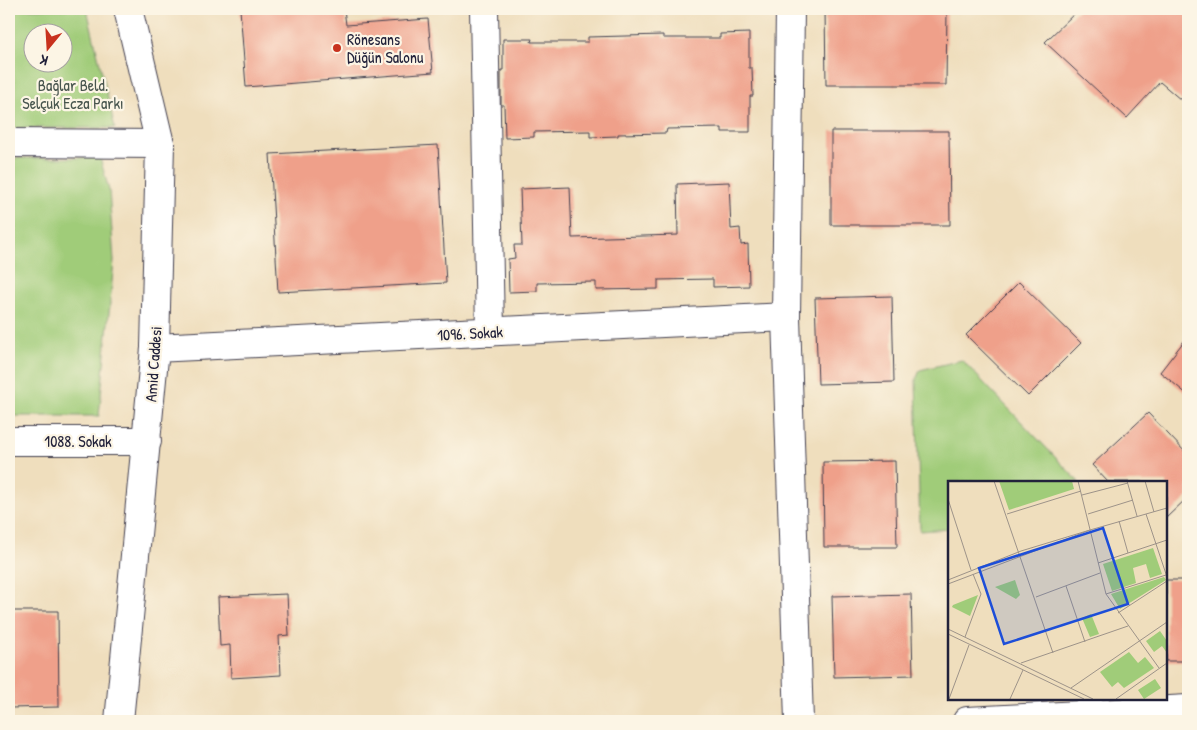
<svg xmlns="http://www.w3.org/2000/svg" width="1197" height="730" font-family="'Patrick Hand',sans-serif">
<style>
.green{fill:#a0cc79;stroke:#61775a;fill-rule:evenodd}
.building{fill:#efa08a}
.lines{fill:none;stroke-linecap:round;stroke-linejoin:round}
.minor-casing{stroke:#413e4e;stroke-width:30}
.tertiary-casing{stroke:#413e4e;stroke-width:30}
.minor{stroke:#fff;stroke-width:28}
.tertiary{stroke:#fff;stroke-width:28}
.poi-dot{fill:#c8321e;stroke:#fcf5e5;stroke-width:2}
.labels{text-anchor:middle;stroke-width:4.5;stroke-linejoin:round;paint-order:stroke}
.poi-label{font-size:16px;fill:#22223b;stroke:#fcf5e5;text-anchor:start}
.park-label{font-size:16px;fill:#48554e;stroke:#fcf5e5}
.street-label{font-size:16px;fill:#22223b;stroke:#fcf5e5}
.inset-road{fill:none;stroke:#9d9389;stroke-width:1}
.view{fill:#1d4ed8;fill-opacity:0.15;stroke:#1d4ed8;stroke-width:2.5}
.inset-edge{fill:none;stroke:#22223b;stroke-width:2.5}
</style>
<rect width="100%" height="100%" fill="#fcf5e5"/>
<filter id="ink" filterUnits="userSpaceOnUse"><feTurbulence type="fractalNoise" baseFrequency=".02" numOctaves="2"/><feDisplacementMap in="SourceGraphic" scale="10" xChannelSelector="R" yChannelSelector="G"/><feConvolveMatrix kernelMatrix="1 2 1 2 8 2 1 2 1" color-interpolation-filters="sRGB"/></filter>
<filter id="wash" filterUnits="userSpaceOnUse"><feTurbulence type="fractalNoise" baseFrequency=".0096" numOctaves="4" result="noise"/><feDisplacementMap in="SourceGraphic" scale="20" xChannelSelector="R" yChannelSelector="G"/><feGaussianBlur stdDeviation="1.12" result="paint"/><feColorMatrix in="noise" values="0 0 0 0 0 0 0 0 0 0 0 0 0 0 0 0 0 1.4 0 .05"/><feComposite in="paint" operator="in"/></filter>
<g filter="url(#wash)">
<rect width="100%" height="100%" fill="#efdebd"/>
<!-- green -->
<g class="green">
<path d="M9 9H87L115 128H9ZM32 32H62V62H32Z"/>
<polygon points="9,158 100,158 109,190 114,261 99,416 9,416"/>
<polygon points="962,360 1079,482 950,482 949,529 920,531 916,380 920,370"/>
</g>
<g id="blocks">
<!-- building -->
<g class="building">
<polygon points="240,9 344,9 346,25 428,19 433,72 246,87"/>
<polygon points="825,9 947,9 946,85 826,85"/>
<polygon points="1079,9 1188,9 1188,106 1160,82 1127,118 1045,42"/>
<polygon points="749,33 749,68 752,68 753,96 750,96 750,132 722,132 722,128 667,129 666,133 618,134 618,136 590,137 590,131 534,132 534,137 505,138 504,105 501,105 501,70 503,70 503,39 532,39 531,42 588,42 588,37 663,35 663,38 720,38 720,34"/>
<polygon points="831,131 949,131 950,225 831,225"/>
<polygon points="438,145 446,283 278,292 270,154"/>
<polygon points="729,182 731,229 740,228 741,245 748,244 749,286 713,287 713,279 658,280 658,289 596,290 596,282 537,283 537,291 509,292 508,259 515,258 514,245 522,245 520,189 570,187 572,238 678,235 677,184"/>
<polygon points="1019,282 1081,343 1028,396 966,335"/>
<polygon points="892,296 894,382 818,384 815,298"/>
<polygon points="1188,336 1188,395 1160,372"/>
<polygon points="1148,413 1188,455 1188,497 1166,518 1166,482 1108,482 1092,465"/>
<polygon points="895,461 897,547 824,547 823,462"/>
<rect x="1166" y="580" width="22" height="81"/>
<polygon points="287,594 289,635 279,636 281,675 231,678 230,645 220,646 218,597"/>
<polygon points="911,594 913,675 834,677 832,596"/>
<polygon points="9,611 58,611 59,707 9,708"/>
</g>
</g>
</g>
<g filter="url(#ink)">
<use href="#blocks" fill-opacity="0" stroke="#413e4e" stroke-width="1"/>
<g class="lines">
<!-- minor casing -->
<g class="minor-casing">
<g id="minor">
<polyline points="484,9 490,332"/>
<polyline points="790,9 786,317 799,721"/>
<polyline points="9,143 160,144"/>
<polyline points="155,348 786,317"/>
<polyline points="9,441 147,441"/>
</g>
</g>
<!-- tertiary casing -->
<g class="tertiary-casing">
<g id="tertiary">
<polyline points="119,721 155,348 160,144 128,9"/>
<polyline points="967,721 1188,709"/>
</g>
</g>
<!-- minor -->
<use href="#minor" class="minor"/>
<!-- tertiary -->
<use href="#tertiary" class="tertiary"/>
</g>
</g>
<!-- markers -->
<circle class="poi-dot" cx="337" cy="48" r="5"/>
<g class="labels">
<!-- poi labels -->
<g class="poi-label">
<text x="347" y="45">Rönesans<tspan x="347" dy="18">Düğün Salonu</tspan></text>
</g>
<!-- park labels -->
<g class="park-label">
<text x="73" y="91">Bağlar Beld.<tspan x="73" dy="18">Selçuk Ecza Parkı</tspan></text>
</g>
<!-- street labels -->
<g class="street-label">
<text transform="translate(470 333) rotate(-3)" y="6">1096. Sokak</text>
<text transform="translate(153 364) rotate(-86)" y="6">Amid Caddesi</text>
<text x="78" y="447">1088. Sokak</text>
</g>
</g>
<!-- overview -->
<g transform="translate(948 481)">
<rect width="219" height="219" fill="#efdebd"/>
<path d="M51 0H124L126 8 61 29ZM205 67 214 93 202 97 198 83 185 87 188 102 164 110 155 83ZM216 96 218 99 172 128 163 113ZM67 99 72 114 68 118 47 106ZM30 114 22 135 4 126 5 124ZM143 133 151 153 142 156 134 137ZM212 150 219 160V172L214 165 206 171 198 160ZM181 171 190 182 197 176 206 187 176 207 170 201 164 206 152 191ZM207 198 213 207 196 218 190 209Z" fill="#a0cc79"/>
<path class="inset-road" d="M46 0 105 172M130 0 158 113 211 187M179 0 189 35M197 0 206 31M134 14 180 2M0 18 23 89M59 33 133 10M140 33 185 19M198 33 219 96M171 40 180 72M150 82 219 59M0 99 73 70 142 49M0 103 142 49 219 27M118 105 137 161M158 113 218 94M88 116 152 92M170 132 219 100M0 148 145 218M0 153 136 218M17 156 33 113 25 93M73 182 180 145M123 207 219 141M1 218 21 164M62 218 75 189M168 218 219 182"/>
<path class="view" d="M155 47 180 123 56 163 31 87Z"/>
<rect width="219" height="219" class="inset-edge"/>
</g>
<!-- margin -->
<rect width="1197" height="730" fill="none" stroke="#fcf5e5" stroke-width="30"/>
<!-- north arrow -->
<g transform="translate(48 48) rotate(198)"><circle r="24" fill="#fcf5e5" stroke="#a5a1a1"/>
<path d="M0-4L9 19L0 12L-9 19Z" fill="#c8321e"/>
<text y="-8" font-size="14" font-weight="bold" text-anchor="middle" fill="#22223b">K</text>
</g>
</svg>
